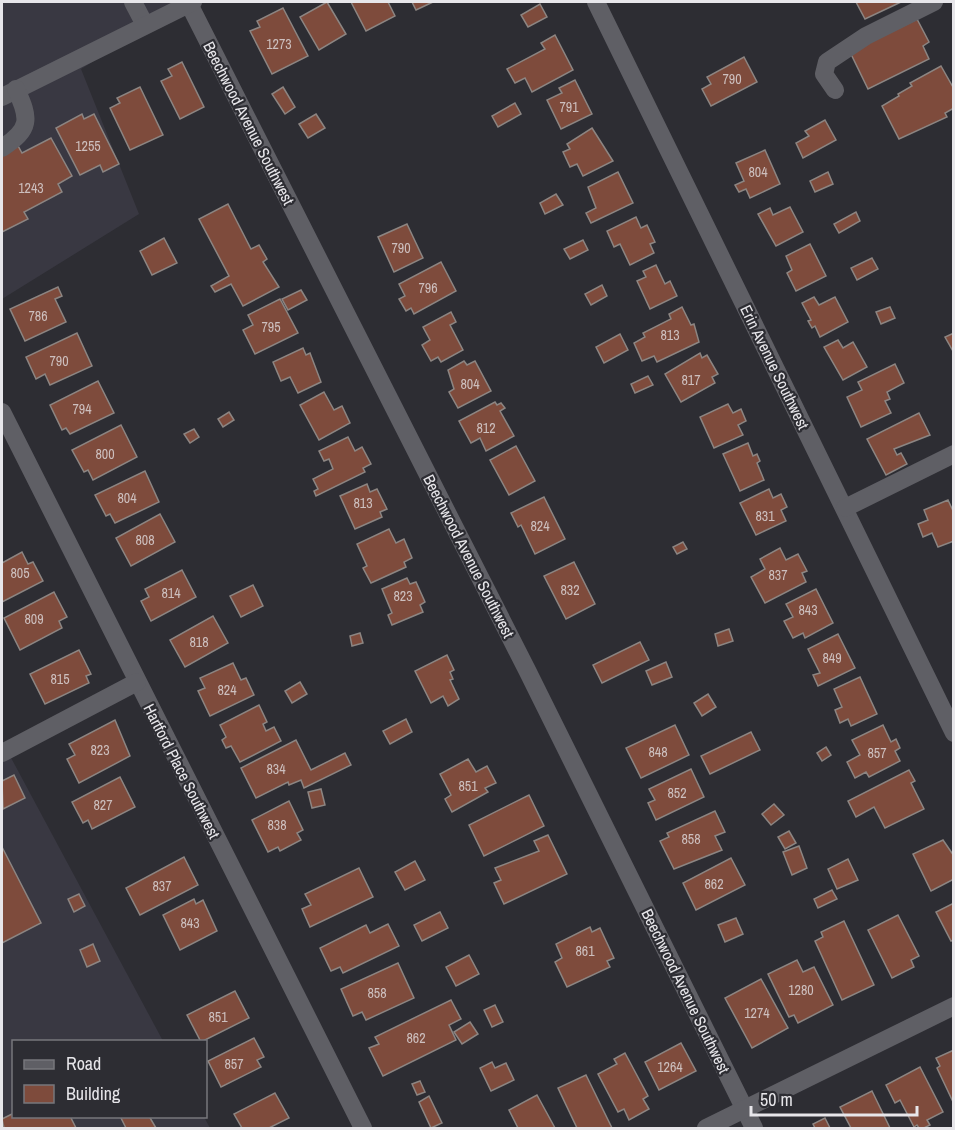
<svg xmlns="http://www.w3.org/2000/svg" width="955" height="1130" font-family="'Archivo Narrow',sans-serif">
<style>
.built{fill:#393842}
.building{fill:#7e4b3c;stroke:#8c8582;stroke-width:1.5}
.lines{fill:none;stroke-linecap:round;stroke-linejoin:round}
.minor{stroke:#5f5f65;stroke-width:18}
.labels{text-anchor:middle;stroke-width:4.5;stroke-linejoin:round;paint-order:stroke}
.number-label{font-size:14px;fill:#cdbfbe}
.street-label{font-size:16px;fill:#e7e6ea;stroke:#2d2d33}
</style>
<rect width="100%" height="100%" fill="#2d2d33"/>
<!-- built -->
<g class="built">
<polygon points="2,2 190,2 81,69 139,214 2,299"/>
<polygon points="2,741 163,1041 14,1042 14,1116 204,1117 210,1128 2,1128"/>
</g>
<!-- building -->
<g class="building">
<polygon points="327,2 346,34 319,50 300,17"/>
<polygon points="351,2 388,2 395,16 366,31"/>
<polygon points="412,2 433,2 416,10"/>
<polygon points="856,2 901,2 865,19"/>
<polygon points="540,4 547,17 528,27 521,15"/>
<polygon points="283,8 308,56 272,74 250,31 260,27 257,21"/>
<polygon points="917,19 929,42 923,46 929,59 868,89 850,52"/>
<polygon points="555,35 573,70 532,92 525,78 515,83 507,69 545,49 541,43"/>
<polygon points="744,57 757,82 711,106 702,89 711,84 707,77"/>
<polygon points="182,62 204,107 180,119 161,81 172,76 168,69"/>
<polygon points="941,66 954,89 954,108 945,113 947,117 899,139 882,106 899,96 898,94 912,86 910,83"/>
<polygon points="575,80 592,114 561,129 547,100 562,93 559,88"/>
<polygon points="140,87 163,135 130,150 110,108 120,103 117,98"/>
<polygon points="283,87 295,107 285,114 272,94"/>
<polygon points="515,103 521,114 498,127 492,116"/>
<polygon points="82,114 84,119 94,114 119,164 103,172 100,165 80,175 56,128"/>
<polygon points="316,114 325,128 308,138 299,124"/>
<polygon points="825,120 836,140 803,158 796,143 809,136 805,131"/>
<polygon points="592,128 613,161 583,176 577,164 570,167 563,152 570,149 567,144"/>
<polygon points="51,138 72,176 58,184 62,192 24,212 28,219 2,232 2,152 17,144 22,153"/>
<polygon points="765,150 780,184 750,198 746,189 739,192 735,185 744,181 736,163"/>
<polygon points="618,172 633,203 591,223 586,213 596,208 588,187"/>
<polygon points="828,172 833,184 815,192 810,181"/>
<polygon points="556,194 563,205 545,214 540,203"/>
<polygon points="228,204 251,249 259,245 267,259 263,262 279,287 243,306 231,284 215,292 211,286 229,276 199,219"/>
<polygon points="790,207 803,232 776,246 758,214 770,208 773,215"/>
<polygon points="856,212 860,221 839,233 834,224"/>
<polygon points="636,217 641,228 647,225 655,242 650,244 654,253 630,265 620,244 614,247 607,231"/>
<polygon points="407,224 423,258 394,272 378,237"/>
<polygon points="164,238 177,263 152,275 140,251"/>
<polygon points="583,240 588,250 570,259 564,249"/>
<polygon points="810,244 826,276 796,291 787,273 792,270 786,256"/>
<polygon points="872,258 878,269 857,280 851,268"/>
<polygon points="441,262 456,291 414,314 411,308 406,311 399,299 405,296 399,284"/>
<polygon points="656,265 665,284 670,281 677,296 650,309 637,281 646,277 643,271"/>
<polygon points="602,285 607,296 591,305 585,294"/>
<polygon points="58,287 62,296 55,299 66,322 25,341 10,309"/>
<polygon points="301,290 307,300 288,310 282,299"/>
<polygon points="814,297 819,305 835,297 848,322 820,337 815,326 812,328 808,321 811,320 802,303"/>
<polygon points="280,299 298,333 255,354 243,330 253,325 248,315"/>
<polygon points="682,307 691,325 694,324 699,342 657,362 654,356 642,361 634,343 645,337 643,333 671,319 669,314"/>
<polygon points="890,307 895,318 881,324 876,312"/>
<polygon points="451,312 456,322 450,325 463,350 441,362 438,357 431,361 422,345 430,340 423,327"/>
<polygon points="77,333 92,366 50,385 45,374 36,379 26,357"/>
<polygon points="954,333 954,353 945,337"/>
<polygon points="620,334 628,350 604,363 596,347"/>
<polygon points="838,340 843,348 853,342 867,367 843,380 824,347"/>
<polygon points="303,348 306,355 310,353 321,382 298,393 290,377 281,381 273,362"/>
<polygon points="700,353 702,358 707,355 718,374 712,377 715,383 681,402 665,374"/>
<polygon points="464,361 467,365 475,361 491,391 458,408 449,392 454,389 448,370"/>
<polygon points="895,364 904,383 887,392 890,399 885,401 891,413 861,427 847,397 862,390 858,382"/>
<polygon points="648,376 653,385 635,393 631,384"/>
<polygon points="98,381 114,413 70,434 66,428 62,430 50,405"/>
<polygon points="324,392 334,410 342,406 350,423 319,440 300,405"/>
<polygon points="495,402 497,405 501,403 505,408 500,411 514,436 486,451 480,438 471,443 459,421"/>
<polygon points="728,404 733,413 741,409 746,421 738,425 743,435 714,448 700,417"/>
<polygon points="229,412 234,420 223,427 218,419"/>
<polygon points="919,413 930,435 894,449 897,455 901,453 907,464 886,475 867,439"/>
<polygon points="121,425 137,457 93,480 88,470 84,472 72,450"/>
<polygon points="194,429 199,437 190,443 184,434"/>
<polygon points="348,437 355,451 362,447 371,464 363,468 365,472 316,496 314,491 318,489 313,479 333,469 329,459 324,461 319,451"/>
<polygon points="748,443 753,456 757,454 760,461 757,463 764,480 740,491 723,454"/>
<polygon points="516,446 535,481 509,495 490,460"/>
<polygon points="145,471 159,502 115,523 110,514 106,516 95,495"/>
<polygon points="367,484 370,492 377,489 387,509 380,512 382,517 355,529 340,496"/>
<polygon points="769,489 773,498 781,494 787,507 781,510 786,521 756,535 740,503"/>
<polygon points="544,497 565,539 535,554 521,525 518,527 511,513"/>
<polygon points="948,500 954,513 954,541 938,547 932,533 923,537 918,524 928,520 924,510"/>
<polygon points="160,514 175,542 131,566 116,538"/>
<polygon points="389,529 396,543 404,539 412,558 404,562 406,567 371,583 363,568 367,566 357,544"/>
<polygon points="683,542 687,549 677,554 673,547"/>
<polygon points="780,548 786,560 798,554 807,571 802,573 806,582 765,603 751,577 765,569 760,559"/>
<polygon points="22,552 28,564 33,562 43,581 2,602 2,563"/>
<polygon points="574,562 595,604 566,619 544,576"/>
<polygon points="182,570 196,597 151,621 141,601 149,597 145,589"/>
<polygon points="407,578 410,584 416,582 425,602 420,605 423,612 392,625 388,615 392,613 382,589"/>
<polygon points="253,585 263,606 241,617 230,596"/>
<polygon points="816,589 833,623 805,638 803,633 793,638 784,621 793,617 786,604"/>
<polygon points="54,592 67,617 59,621 62,628 20,650 4,618"/>
<polygon points="213,616 228,643 185,667 170,640"/>
<polygon points="729,629 733,641 718,646 715,634"/>
<polygon points="360,633 363,643 352,646 350,636"/>
<polygon points="838,634 855,668 818,686 813,675 820,673 808,649"/>
<polygon points="640,642 649,660 602,683 593,665"/>
<polygon points="79,650 91,674 86,676 89,683 45,704 30,674"/>
<polygon points="447,655 454,670 450,672 453,679 450,680 459,699 448,706 443,696 431,703 415,671"/>
<polygon points="666,662 672,677 652,685 646,671"/>
<polygon points="233,663 241,680 246,678 254,695 210,716 198,691 205,688 200,678"/>
<polygon points="860,677 877,714 851,726 848,719 840,723 835,710 842,707 834,689"/>
<polygon points="300,682 307,694 292,703 285,691"/>
<polygon points="708,694 716,707 702,716 694,703"/>
<polygon points="259,705 267,722 263,724 266,731 274,727 281,741 240,762 231,746 226,748 222,740 226,737 220,725"/>
<polygon points="406,719 412,732 390,744 383,731"/>
<polygon points="115,720 130,756 79,783 67,759 75,755 69,744"/>
<polygon points="675,725 689,755 641,778 626,748"/>
<polygon points="883,725 891,742 896,739 900,748 895,751 900,761 869,777 866,772 855,778 847,762 860,755 852,740"/>
<polygon points="751,732 760,750 710,774 701,756"/>
<polygon points="296,740 311,770 345,753 351,765 304,788 301,780 289,785 288,782 256,798 241,768"/>
<polygon points="826,747 831,755 822,761 817,753"/>
<polygon points="468,759 476,772 487,766 496,783 485,788 488,792 452,812 445,799 451,795 440,774"/>
<polygon points="691,769 704,797 656,820 648,803 655,800 649,789"/>
<polygon points="909,770 915,781 911,783 924,809 885,828 874,807 856,817 848,801"/>
<polygon points="14,775 25,798 3,809 2,781"/>
<polygon points="120,777 135,807 92,829 88,820 83,823 72,802"/>
<polygon points="321,789 325,805 312,808 308,792"/>
<polygon points="529,795 544,826 484,856 469,825"/>
<polygon points="289,801 303,830 297,833 301,840 280,851 278,847 268,852 252,820"/>
<polygon points="774,804 784,815 771,825 762,814"/>
<polygon points="715,811 725,832 715,836 722,850 674,869 660,841 669,837 667,833"/>
<polygon points="789,831 796,843 785,849 778,837"/>
<polygon points="548,835 567,874 504,904 494,883 501,880 495,868 539,851 534,841"/>
<polygon points="943,840 954,856 954,879 931,891 913,854"/>
<polygon points="799,846 807,868 792,875 783,852"/>
<polygon points="2,847 41,923 2,943"/>
<polygon points="184,857 198,885 140,915 126,888"/>
<polygon points="731,858 745,885 696,910 683,883"/>
<polygon points="848,859 858,880 837,889 828,869"/>
<polygon points="415,861 425,880 405,890 395,872"/>
<polygon points="359,868 373,897 310,927 302,909 311,905 305,894"/>
<polygon points="832,890 837,899 818,908 814,899"/>
<polygon points="79,894 85,906 74,912 68,899"/>
<polygon points="194,899 196,904 203,900 217,931 180,950 163,915"/>
<polygon points="954,903 954,940 951,941 936,912"/>
<polygon points="440,912 448,928 422,941 414,925"/>
<polygon points="898,915 919,956 911,960 914,967 892,978 868,930"/>
<polygon points="736,918 743,934 725,942 718,925"/>
<polygon points="844,921 874,985 842,1000 815,941 823,937 821,932"/>
<polygon points="388,924 399,946 343,973 340,967 331,971 320,948 366,925 370,933"/>
<polygon points="590,927 592,932 600,928 614,958 607,961 610,967 567,987 555,962 562,958 556,944"/>
<polygon points="93,944 100,961 87,967 80,950"/>
<polygon points="469,955 479,974 456,986 446,967"/>
<polygon points="797,960 803,972 814,967 833,1005 798,1023 794,1015 789,1017 768,974"/>
<polygon points="398,963 414,998 366,1020 362,1012 353,1016 341,989"/>
<polygon points="761,979 788,1028 752,1048 725,998"/>
<polygon points="235,991 249,1018 201,1042 187,1015"/>
<polygon points="451,1000 461,1019 449,1025 456,1040 383,1076 369,1048 379,1044 375,1037"/>
<polygon points="495,1005 503,1022 492,1027 484,1010"/>
<polygon points="470,1022 478,1034 462,1044 454,1032"/>
<polygon points="254,1038 264,1057 257,1060 261,1067 221,1087 208,1061"/>
<polygon points="681,1043 696,1071 659,1090 645,1062"/>
<polygon points="954,1050 954,1104 937,1068 940,1066 936,1058"/>
<polygon points="625,1053 648,1096 643,1099 649,1109 629,1120 624,1109 618,1112 598,1074 617,1064 614,1059"/>
<polygon points="492,1062 495,1068 506,1063 514,1080 491,1091 480,1068"/>
<polygon points="920,1067 943,1112 927,1120 930,1125 924,1128 919,1128 917,1125 914,1127 900,1100 895,1103 886,1085"/>
<polygon points="586,1075 612,1128 577,1128 558,1088"/>
<polygon points="420,1081 425,1092 417,1095 412,1084"/>
<polygon points="872,1091 890,1128 851,1128 840,1107"/>
<polygon points="275,1093 289,1118 269,1128 242,1128 234,1114"/>
<polygon points="537,1095 555,1128 518,1128 509,1110"/>
<polygon points="429,1096 442,1123 431,1128 419,1102"/>
<polygon points="14,1113 14,1116 70,1116 76,1128 4,1128 2,1119"/>
<polygon points="120,1116 149,1116 156,1128 126,1128"/>
<polygon points="825,1118 830,1128 815,1128 813,1124"/>
</g>
<g class="lines">
<!-- minor -->
<g class="minor">
<polyline points="133,2 145,25"/>
<polyline points="596,2 954,733"/>
<polyline points="189,4 527,670 754,1128"/>
<polyline points="835,90 824,74 827,62 866,36 934,2"/>
<polyline points="2,97 193,2"/>
<path d="M2 148C31 129 30 119 16 89"/>
<polyline points="2,412 363,1128"/>
<polyline points="845,508 954,454"/>
<polyline points="2,753 137,682"/>
<polyline points="706,1128 954,1006"/>
</g>
</g>
<g class="labels">
<!-- number labels -->
<g class="number-label">
<text x="279" y="49">1273</text>
<text x="732" y="84">790</text>
<text x="569" y="112">791</text>
<text x="88" y="151">1255</text>
<text x="758" y="177">804</text>
<text x="31" y="193">1243</text>
<text x="401" y="253">790</text>
<text x="428" y="293">796</text>
<text x="38" y="321">786</text>
<text x="271" y="332">795</text>
<text x="670" y="340">813</text>
<text x="59" y="366">790</text>
<text x="691" y="385">817</text>
<text x="470" y="389">804</text>
<text x="82" y="414">794</text>
<text x="486" y="433">812</text>
<text x="105" y="459">800</text>
<text x="127" y="503">804</text>
<text x="363" y="508">813</text>
<text x="765" y="521">831</text>
<text x="540" y="531">824</text>
<text x="145" y="545">808</text>
<text x="20" y="578">805</text>
<text x="778" y="580">837</text>
<text x="570" y="595">832</text>
<text x="171" y="598">814</text>
<text x="403" y="601">823</text>
<text x="808" y="615">843</text>
<text x="34" y="624">809</text>
<text x="199" y="647">818</text>
<text x="832" y="663">849</text>
<text x="60" y="684">815</text>
<text x="227" y="695">824</text>
<text x="100" y="755">823</text>
<text x="658" y="757">848</text>
<text x="877" y="758">857</text>
<text x="276" y="774">834</text>
<text x="468" y="791">851</text>
<text x="677" y="798">852</text>
<text x="103" y="810">827</text>
<text x="277" y="830">838</text>
<text x="691" y="844">858</text>
<text x="714" y="889">862</text>
<text x="162" y="891">837</text>
<text x="190" y="928">843</text>
<text x="585" y="956">861</text>
<text x="801" y="995">1280</text>
<text x="377" y="998">858</text>
<text x="757" y="1018">1274</text>
<text x="218" y="1022">851</text>
<text x="416" y="1043">862</text>
<text x="234" y="1069">857</text>
<text x="670" y="1072">1264</text>
</g>
<!-- street labels -->
<g class="street-label">
<text transform="translate(249 123) rotate(63)" y="6">Beechwood Avenue Southwest</text>
<text transform="translate(775 367) rotate(64)" y="6">Erin Avenue Southwest</text>
<text transform="translate(469 556) rotate(63)" y="6">Beechwood Avenue Southwest</text>
<text transform="translate(182 771) rotate(63)" y="6">Hartford Place Southwest</text>
<text transform="translate(686 991) rotate(64)" y="6">Beechwood Avenue Southwest</text>
</g>
</g>
<!-- border -->
<rect width="955" height="1130" fill="none" stroke="#e7e6ea" stroke-width="6"/>
<!-- legend -->
<rect x="12" y="1040" width="195" height="78" fill="#2d2d33" stroke="#77777c" stroke-width="1.5"/>
<rect x="24" y="1060" width="30" height="9" fill="#5f5f65" stroke="#77777c" stroke-width="1.5"/>
<text x="66" y="1070" font-size="18" fill="#e7e6ea">Road</text>
<rect x="24" y="1085" width="30" height="18" fill="#7e4b3c" stroke="#77777c" stroke-width="1.5"/>
<text x="66" y="1100" font-size="18" fill="#e7e6ea">Building</text>
<!-- scale -->
<path d="M751 1106v9h166v-9" fill="none" stroke="#e7e6ea" stroke-width="3"/>
<text x="760" y="1106" font-size="18" fill="#e7e6ea" stroke="#2d2d33" stroke-width="4.5" paint-order="stroke">50 m</text>
</svg>
